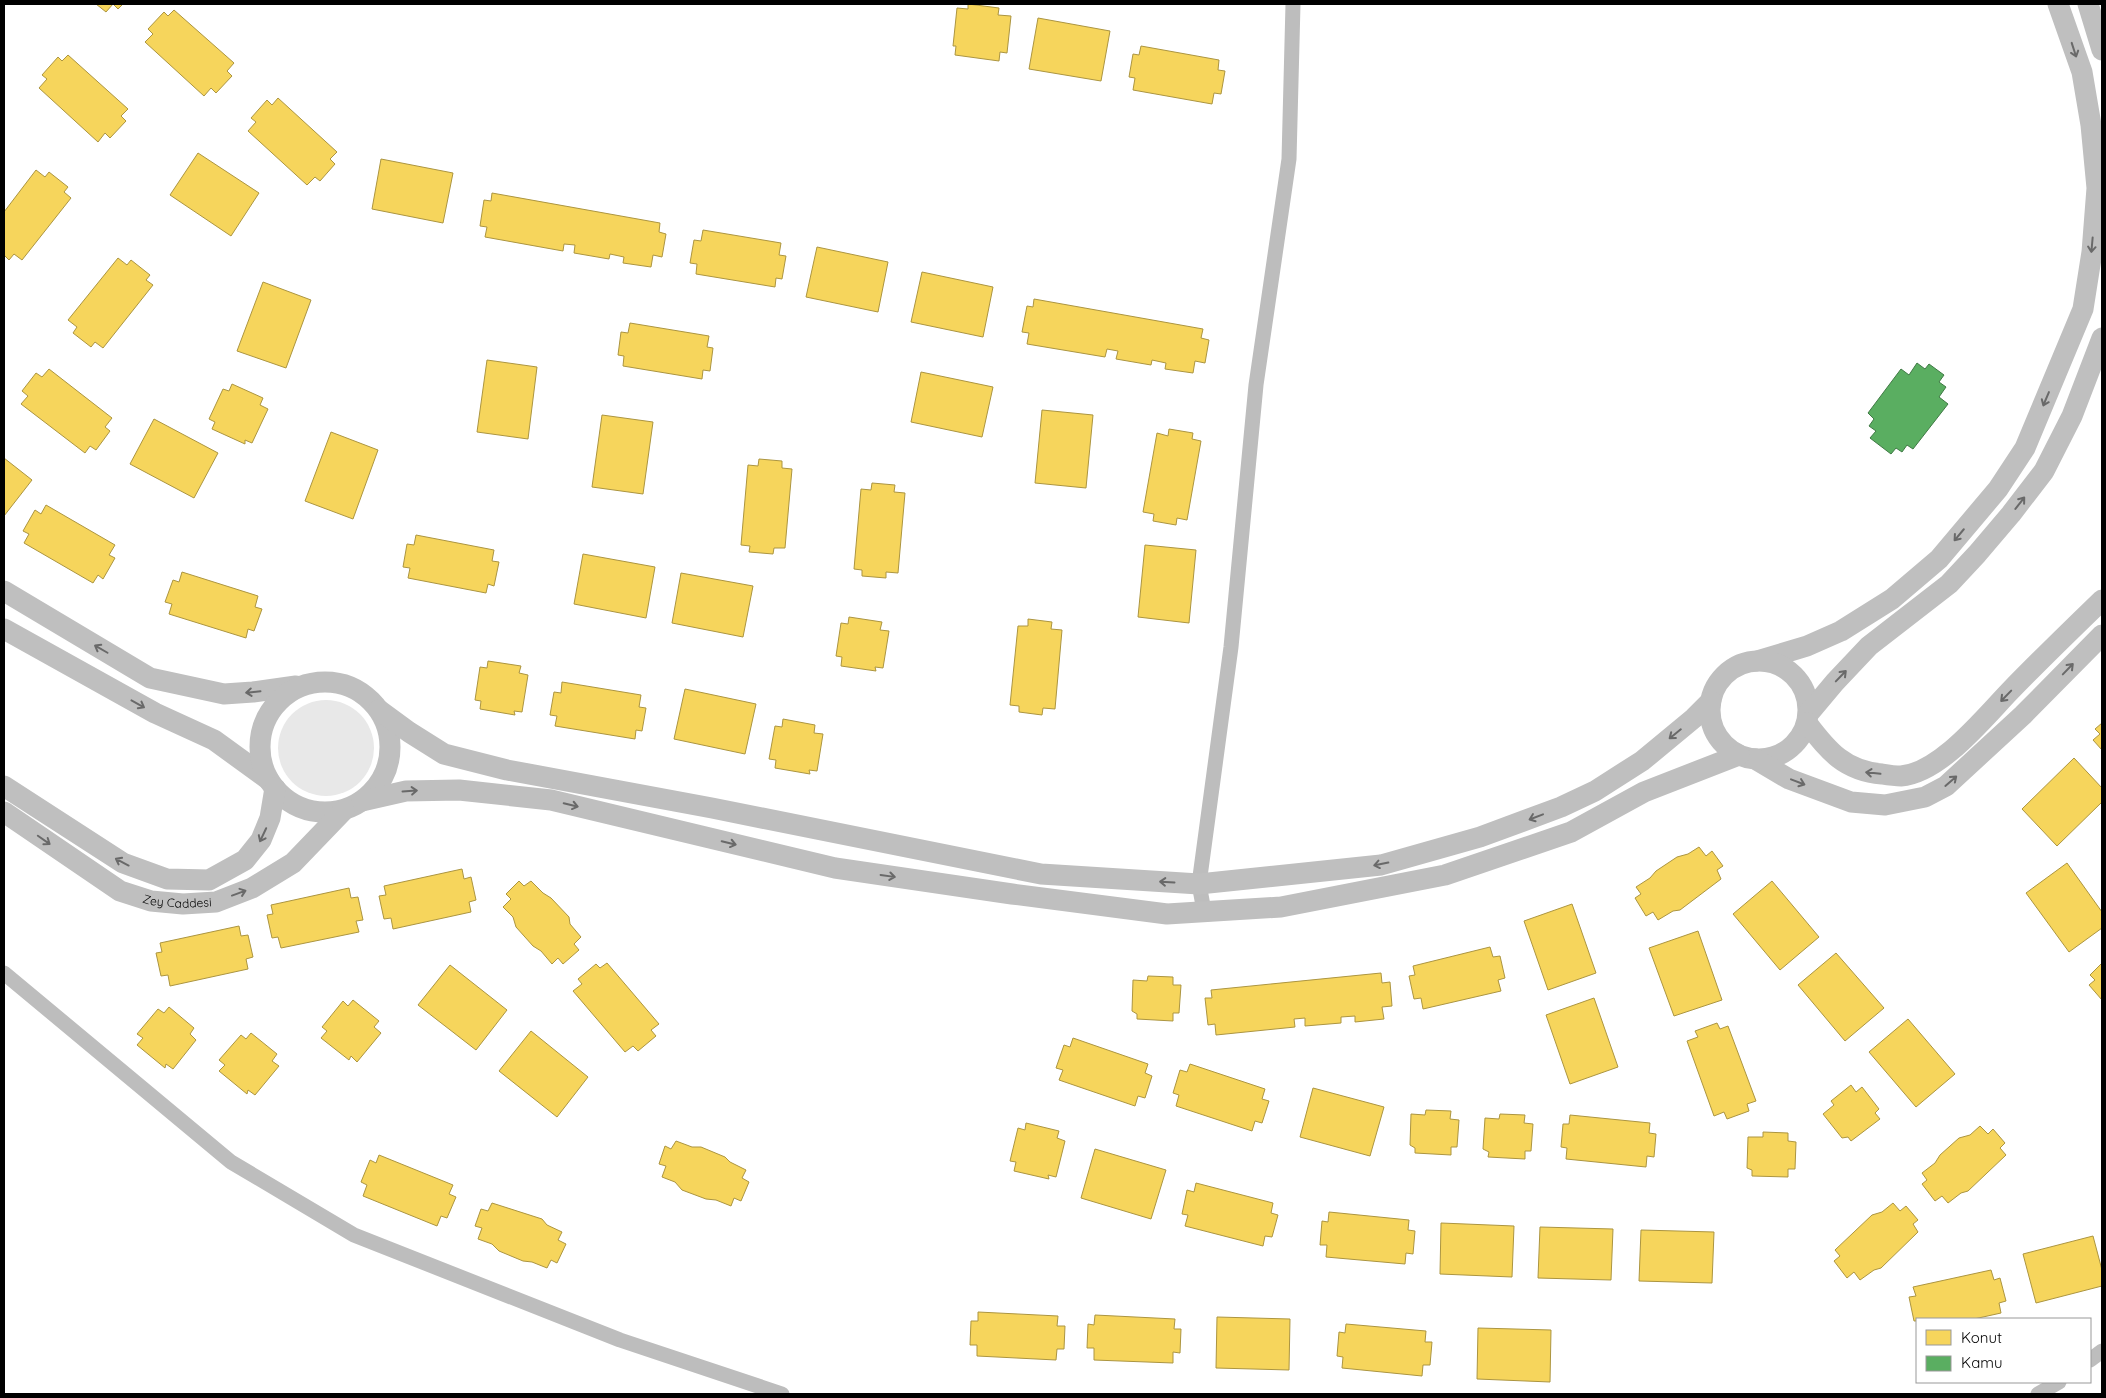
<svg xmlns="http://www.w3.org/2000/svg" width="2106" height="1398" font-family="Quicksand,sans-serif">
<style>
.green{fill:#e8e8e8}
.homes{fill:#f6d55c;stroke:#ac9540}
.public{fill:#5aae61;stroke:#3f7a44}
.lines{fill:none;stroke-linecap:round;stroke-linejoin:round}
.street{stroke:#bdbdbd;stroke-width:15}
.secondary{stroke:#bfbfbf;stroke-width:21}
.oneway{stroke:#696969}
.labels{text-anchor:middle;stroke-width:5;stroke-linejoin:round;paint-order:stroke}
.street-label{font-size:12px;fill:#000;stroke:#fff}
</style>
<rect width="100%" height="100%" fill="#fff"/>
<!-- green -->
<circle class="green" cx="326" cy="748" r="48"/>
<!-- homes -->
<g class="homes">
<polygon points="96,4 123,4 118,9 113,4 106,12"/>
<polygon points="968,4 999,8 998,15 1011,16 1007,53 1000,52 999,61 955,55 956,46 953,46 957,8 968,9"/>
<polygon points="174,10 234,63 227,71 232,76 216,93 211,88 204,96 145,42 153,34 148,29 164,12 168,16"/>
<polygon points="1038,18 1110,31 1101,81 1029,69"/>
<polygon points="1141,46 1219,60 1218,70 1225,71 1221,94 1214,93 1212,104 1133,90 1135,78 1129,77 1133,54 1139,55"/>
<polygon points="68,55 128,109 121,116 126,121 110,138 105,133 98,142 39,88 47,79 42,75 58,57 62,61"/>
<polygon points="278,98 337,152 330,159 335,164 320,181 315,177 307,185 248,131 256,122 251,118 267,100 272,105"/>
<polygon points="198,153 259,193 231,236 170,195"/>
<polygon points="381,159 453,173 443,223 372,209"/>
<polygon points="36,170 45,177 49,172 68,187 64,192 71,198 22,260 14,254 9,260 4,255 4,212"/>
<polygon points="492,193 660,223 659,232 666,234 662,257 653,255 651,267 623,263 624,257 610,254 609,259 574,253 575,245 564,244 563,251 485,237 487,227 480,226 484,200 491,201"/>
<polygon points="703,230 781,243 779,255 786,256 782,279 776,278 775,287 696,274 697,264 690,263 694,240 701,241"/>
<polygon points="817,247 888,262 878,312 806,297"/>
<polygon points="118,258 127,265 131,260 150,275 146,280 153,285 103,348 95,342 91,347 73,333 77,327 68,320"/>
<polygon points="922,272 993,287 983,337 911,322"/>
<polygon points="263,282 311,300 286,368 237,351"/>
<polygon points="1034,299 1203,329 1201,338 1209,340 1205,363 1195,361 1193,373 1165,369 1166,363 1152,360 1151,365 1116,359 1118,351 1107,349 1105,357 1027,344 1029,333 1022,332 1027,306 1033,307"/>
<polygon points="630,323 709,336 707,347 713,348 710,371 703,370 702,379 623,366 624,356 618,355 621,332 628,333"/>
<polygon points="487,360 537,367 528,439 477,432"/>
<polygon points="49,369 112,418 105,427 110,431 96,450 90,446 85,453 21,404 28,396 22,391 36,373 42,377"/>
<polygon points="921,372 993,387 982,437 911,422"/>
<polygon points="232,384 263,398 260,405 268,409 252,443 245,440 245,444 212,429 215,422 209,419 223,389 229,391"/>
<polygon points="1042,410 1093,415 1086,488 1035,483"/>
<polygon points="602,415 653,422 643,494 592,487"/>
<polygon points="154,419 218,453 194,498 130,464"/>
<polygon points="1169,429 1193,433 1192,439 1201,441 1187,520 1177,518 1176,525 1153,521 1154,514 1143,512 1157,433 1168,436"/>
<polygon points="331,432 378,450 353,519 305,501"/>
<polygon points="4,458 32,480 4,516"/>
<polygon points="759,459 782,461 782,468 792,469 785,548 774,548 773,554 749,552 750,546 741,545 748,465 758,466"/>
<polygon points="872,483 895,485 894,492 905,493 898,573 886,572 886,578 862,576 862,570 854,569 861,489 871,490"/>
<polygon points="46,505 115,545 109,555 115,558 103,579 98,575 93,583 24,543 29,534 23,531 35,510 41,514"/>
<polygon points="416,535 494,550 492,561 499,562 494,586 488,584 486,593 408,578 410,568 403,567 407,544 414,545"/>
<polygon points="1145,545 1196,550 1189,623 1138,617"/>
<polygon points="583,554 655,567 646,618 574,604"/>
<polygon points="182,572 258,596 255,607 262,609 254,631 248,629 246,638 169,614 172,604 165,602 173,580 179,582"/>
<polygon points="681,573 753,586 743,637 672,623"/>
<polygon points="849,617 882,622 880,630 889,631 883,668 875,667 876,671 841,666 842,657 836,656 841,623 848,624"/>
<polygon points="1028,619 1052,622 1051,629 1062,630 1055,709 1043,708 1042,715 1019,712 1019,706 1010,705 1018,626 1028,626"/>
<polygon points="488,661 521,666 519,673 528,675 522,712 514,711 515,715 480,709 481,701 475,700 480,667 487,668"/>
<polygon points="562,682 641,695 639,707 646,708 642,731 636,730 635,739 555,726 557,716 550,715 554,692 561,693"/>
<polygon points="685,689 756,704 745,754 674,739"/>
<polygon points="783,719 815,725 814,733 823,734 817,771 809,770 810,774 775,768 776,760 769,759 775,726 782,727"/>
<polygon points="2102,723 2102,750 2093,740 2100,734 2095,729"/>
<polygon points="2074,758 2102,788 2102,802 2057,846 2022,809"/>
<polygon points="1699,847 1706,856 1712,851 1723,866 1717,870 1721,879 1680,910 1673,911 1658,920 1653,912 1646,916 1635,898 1641,894 1636,887 1650,878 1656,871 1677,857 1688,854"/>
<polygon points="2067,863 2102,912 2102,928 2069,952 2026,893"/>
<polygon points="462,869 464,879 471,877 476,900 469,902 471,912 393,929 391,918 384,919 379,896 386,895 384,886"/>
<polygon points="519,881 524,886 531,881 543,893 551,898 569,917 570,924 581,937 574,944 579,950 563,964 558,958 552,964 541,951 533,946 516,927 513,917 503,907 511,899 506,894"/>
<polygon points="1772,881 1819,937 1780,970 1733,914"/>
<polygon points="349,888 351,898 358,897 363,920 356,921 359,932 281,948 278,937 272,938 267,915 273,914 271,905"/>
<polygon points="1572,904 1596,973 1548,990 1524,921"/>
<polygon points="239,926 241,936 248,935 253,957 246,959 248,969 170,986 168,975 161,976 156,953 162,952 160,943"/>
<polygon points="1698,931 1722,1000 1674,1016 1649,948"/>
<polygon points="1490,947 1493,957 1500,956 1505,978 1498,980 1501,991 1423,1009 1421,998 1414,999 1409,976 1415,975 1413,966"/>
<polygon points="1836,953 1884,1008 1845,1041 1798,985"/>
<polygon points="607,963 659,1024 651,1030 656,1036 638,1051 633,1046 625,1052 573,991 582,984 578,979 596,964 600,968"/>
<polygon points="2102,963 2102,1000 2089,985 2095,980 2090,975"/>
<polygon points="450,965 507,1010 476,1050 418,1005"/>
<polygon points="1381,973 1382,983 1390,982 1392,1006 1382,1007 1384,1019 1355,1022 1355,1016 1341,1017 1341,1023 1305,1026 1305,1018 1294,1019 1295,1027 1216,1035 1215,1024 1208,1025 1205,998 1212,998 1211,990"/>
<polygon points="1148,976 1173,977 1173,985 1181,985 1179,1013 1173,1013 1173,1021 1137,1019 1137,1014 1132,1011 1133,980 1147,981"/>
<polygon points="1594,998 1618,1067 1570,1084 1546,1015"/>
<polygon points="353,1000 379,1021 374,1027 381,1033 357,1062 351,1056 349,1060 321,1038 327,1031 322,1027 343,1001 348,1006"/>
<polygon points="169,1007 194,1028 190,1034 196,1040 173,1069 166,1064 165,1068 137,1045 143,1038 137,1034 158,1009 164,1013"/>
<polygon points="1908,1019 1955,1074 1916,1107 1869,1052"/>
<polygon points="1717,1023 1720,1029 1728,1026 1756,1101 1747,1104 1749,1111 1727,1119 1724,1112 1714,1116 1687,1041 1698,1037 1695,1031"/>
<polygon points="531,1031 588,1077 557,1117 499,1071"/>
<polygon points="251,1033 277,1054 272,1061 279,1066 255,1095 248,1090 247,1094 219,1071 225,1065 219,1060 241,1035 246,1039"/>
<polygon points="1073,1038 1148,1064 1145,1073 1152,1076 1145,1098 1138,1096 1135,1106 1059,1080 1063,1070 1056,1068 1064,1045 1070,1047"/>
<polygon points="1190,1064 1265,1089 1262,1099 1269,1101 1262,1123 1255,1121 1252,1131 1176,1106 1179,1095 1173,1093 1180,1070 1187,1072"/>
<polygon points="1851,1085 1856,1092 1862,1087 1879,1109 1875,1113 1880,1119 1851,1141 1848,1137 1842,1138 1823,1114 1834,1105 1831,1101"/>
<polygon points="1313,1088 1384,1107 1370,1156 1300,1137"/>
<polygon points="1426,1110 1451,1111 1450,1119 1459,1120 1457,1147 1451,1147 1451,1155 1415,1153 1415,1148 1410,1145 1411,1114 1425,1115"/>
<polygon points="1500,1114 1525,1115 1524,1123 1533,1124 1531,1151 1525,1151 1525,1159 1488,1157 1489,1152 1483,1149 1485,1118 1499,1119"/>
<polygon points="1570,1115 1650,1123 1649,1133 1656,1134 1654,1157 1647,1156 1646,1167 1566,1159 1567,1148 1561,1147 1563,1124 1569,1124"/>
<polygon points="1026,1123 1059,1131 1057,1138 1065,1141 1056,1177 1048,1175 1049,1179 1014,1171 1016,1162 1010,1161 1018,1128 1025,1130"/>
<polygon points="1980,1126 1988,1134 1993,1129 2005,1143 2000,1148 2006,1155 1968,1191 1961,1193 1948,1203 1942,1196 1935,1201 1922,1184 1927,1180 1922,1173 1935,1163 1940,1155 1959,1138 1970,1135"/>
<polygon points="1763,1132 1788,1133 1788,1141 1796,1142 1795,1169 1788,1169 1788,1177 1752,1176 1752,1170 1747,1168 1748,1137 1763,1137"/>
<polygon points="676,1141 692,1147 701,1147 725,1157 730,1162 746,1170 742,1178 749,1182 741,1201 734,1198 731,1206 716,1200 706,1199 682,1190 675,1182 662,1177 666,1166 659,1164 665,1146 671,1149"/>
<polygon points="1095,1149 1166,1170 1151,1219 1081,1198"/>
<polygon points="379,1155 453,1185 449,1194 456,1197 447,1218 441,1216 437,1226 363,1196 367,1185 361,1182 370,1160 376,1163"/>
<polygon points="1196,1183 1273,1203 1271,1213 1278,1215 1272,1237 1265,1236 1263,1246 1185,1226 1188,1215 1182,1214 1187,1190 1194,1192"/>
<polygon points="492,1203 542,1219 547,1225 562,1232 558,1240 566,1244 557,1263 551,1260 547,1268 532,1262 523,1261 499,1251 492,1244 478,1239 482,1228 475,1226 481,1209 488,1211"/>
<polygon points="1893,1203 1900,1211 1906,1206 1918,1220 1913,1224 1918,1232 1881,1268 1874,1270 1860,1280 1854,1272 1847,1278 1834,1261 1840,1256 1835,1250 1872,1215 1882,1212"/>
<polygon points="1329,1212 1409,1220 1408,1230 1415,1231 1413,1254 1406,1253 1405,1264 1326,1257 1327,1245 1320,1245 1322,1221 1328,1222"/>
<polygon points="1441,1223 1514,1226 1512,1277 1440,1274"/>
<polygon points="1540,1227 1613,1229 1611,1280 1538,1278"/>
<polygon points="1641,1230 1714,1232 1712,1283 1639,1281"/>
<polygon points="2093,1236 2102,1270 2102,1286 2036,1303 2023,1254"/>
<polygon points="1991,1270 1994,1280 2000,1278 2006,1301 1999,1303 2001,1313 1974,1319 1914,1321 1909,1297 1916,1296 1913,1287"/>
<polygon points="978,1312 1058,1316 1057,1326 1065,1326 1064,1349 1057,1349 1056,1360 977,1356 977,1345 970,1345 971,1321 978,1321"/>
<polygon points="1095,1315 1175,1319 1174,1329 1181,1329 1180,1353 1173,1352 1173,1363 1094,1360 1094,1348 1087,1348 1088,1324 1094,1325"/>
<polygon points="1217,1317 1290,1319 1289,1370 1216,1368"/>
<polygon points="1346,1324 1426,1331 1425,1342 1432,1342 1430,1365 1423,1365 1422,1376 1342,1368 1343,1357 1337,1356 1339,1332 1345,1333"/>
<polygon points="1478,1328 1551,1330 1550,1382 1477,1379"/>
</g>
<!-- public -->
<polygon class="public" points="1917,363 1925,369 1929,364 1944,375 1939,382 1946,387 1939,397 1948,404 1913,449 1907,445 1902,452 1896,448 1891,454 1870,438 1876,431 1869,426 1874,419 1868,413 1901,369 1909,375"/>
<g class="lines">
<!-- street -->
<g class="street">
<polyline points="1204,911 1199,884 1231,647 1256,385 1289,159 1293,4"/>
<polyline points="4,973 231,1162 354,1235 620,1340 782,1394"/>
<polyline points="2090,1360 2102,1351"/>
<polyline points="2038,1394 2059,1382"/>
</g>
<!-- secondary -->
<g class="secondary">
<polyline points="2088,4 2102,50"/>
<polyline points="4,591 150,678 224,694 253,692 296,686"/>
<polyline points="4,629 155,713 214,740 269,780"/>
<polyline points="1757,661 1807,646 1841,631 1892,599 1939,559 1998,489 2025,448 2083,309 2092,252 2097,188 2091,125 2082,72 2058,4"/>
<circle cx="1759" cy="710" r="49"/>
<circle cx="325" cy="747" r="65"/>
<polyline points="379,710 409,732 444,754 507,770 712,808 1041,874 1199,884 1381,865 1480,837 1561,807 1595,791 1642,761 1694,718 1711,701"/>
<polyline points="1809,713 1835,682 1869,646 1949,584 1977,554 2011,514 2044,471 2072,416 2102,338"/>
<path d="M1807 723C1828 751 1845 771 1882 774 1888 775 1895 776 1901 776 1940 773 1984 718 2010 691 2040 660 2071 630 2102 600"/>
<polyline points="1755,759 1789,779 1851,802 1885,805 1925,797 1946,786 2023,715 2102,635"/>
<polyline points="4,786 123,863 167,879 209,880 245,860 261,840 270,818 275,788"/>
<polyline points="362,801 406,791 459,790 551,800 835,868 1012,894 1167,914 1281,907 1445,875 1571,832 1644,792 1739,755"/>
<path id="s1" d="M4 812 120 891 151 901 183 904 216 902 252 888 293 863 344 810"/>
</g>
</g>
<!-- one-way arrows -->
<defs><path id="oneway-shaft" d="M-6 0H5M1.5-3L5.5 0L1.5 3" fill="none" stroke-width="1.6" stroke-linecap="round" stroke-linejoin="round" transform="scale(1.25)"/></defs>
<g class="oneway">
<use href="#oneway-shaft" transform="translate(2074 50) rotate(72)"/>
<use href="#oneway-shaft" transform="translate(2092 245) rotate(95)"/>
<use href="#oneway-shaft" transform="translate(2046 399) rotate(113)"/>
<use href="#oneway-shaft" transform="translate(2020 503) rotate(-52)"/>
<use href="#oneway-shaft" transform="translate(1959 535) rotate(130)"/>
<use href="#oneway-shaft" transform="translate(101 649) rotate(-150)"/>
<use href="#oneway-shaft" transform="translate(2068 669) rotate(-46)"/>
<use href="#oneway-shaft" transform="translate(1841 676) rotate(-46)"/>
<use href="#oneway-shaft" transform="translate(253 692) rotate(174)"/>
<use href="#oneway-shaft" transform="translate(2006 696) rotate(134)"/>
<use href="#oneway-shaft" transform="translate(138 704) rotate(29)"/>
<use href="#oneway-shaft" transform="translate(1675 734) rotate(141)"/>
<use href="#oneway-shaft" transform="translate(1873 773) rotate(-174)"/>
<use href="#oneway-shaft" transform="translate(1951 781) rotate(-41)"/>
<use href="#oneway-shaft" transform="translate(1798 782) rotate(21)"/>
<use href="#oneway-shaft" transform="translate(410 791) rotate(-4)"/>
<use href="#oneway-shaft" transform="translate(571 805) rotate(13)"/>
<use href="#oneway-shaft" transform="translate(1536 817) rotate(159)"/>
<use href="#oneway-shaft" transform="translate(263 835) rotate(115)"/>
<use href="#oneway-shaft" transform="translate(44 840) rotate(35)"/>
<use href="#oneway-shaft" transform="translate(729 843) rotate(13)"/>
<use href="#oneway-shaft" transform="translate(122 862) rotate(-152)"/>
<use href="#oneway-shaft" transform="translate(1381 864) rotate(169)"/>
<use href="#oneway-shaft" transform="translate(888 876) rotate(8)"/>
<use href="#oneway-shaft" transform="translate(1167 882) rotate(-177)"/>
<use href="#oneway-shaft" transform="translate(239 893) rotate(-20)"/>
</g>
<g class="labels">
<!-- street labels -->
<g class="street-label">
<text dy="4" stroke="none"><textPath href="#s1" startOffset="199">Zey Caddesi</textPath></text>
</g>
</g>
<!-- border -->
<rect width="2106" height="1398" fill="none" stroke="#000000" stroke-width="10"/>
<!-- legend -->
<rect x="1916" y="1318" width="175" height="65" fill="#ffffff" stroke="#999999"/>
<rect x="1926" y="1330" width="25" height="15" fill="#f6d55c" stroke="#999999"/>
<text x="1961" y="1343" font-size="15" fill="#000000">Konut</text>
<rect x="1926" y="1356" width="25" height="15" fill="#5aae61" stroke="#999999"/>
<text x="1961" y="1368" font-size="15" fill="#000000">Kamu</text>
</svg>
